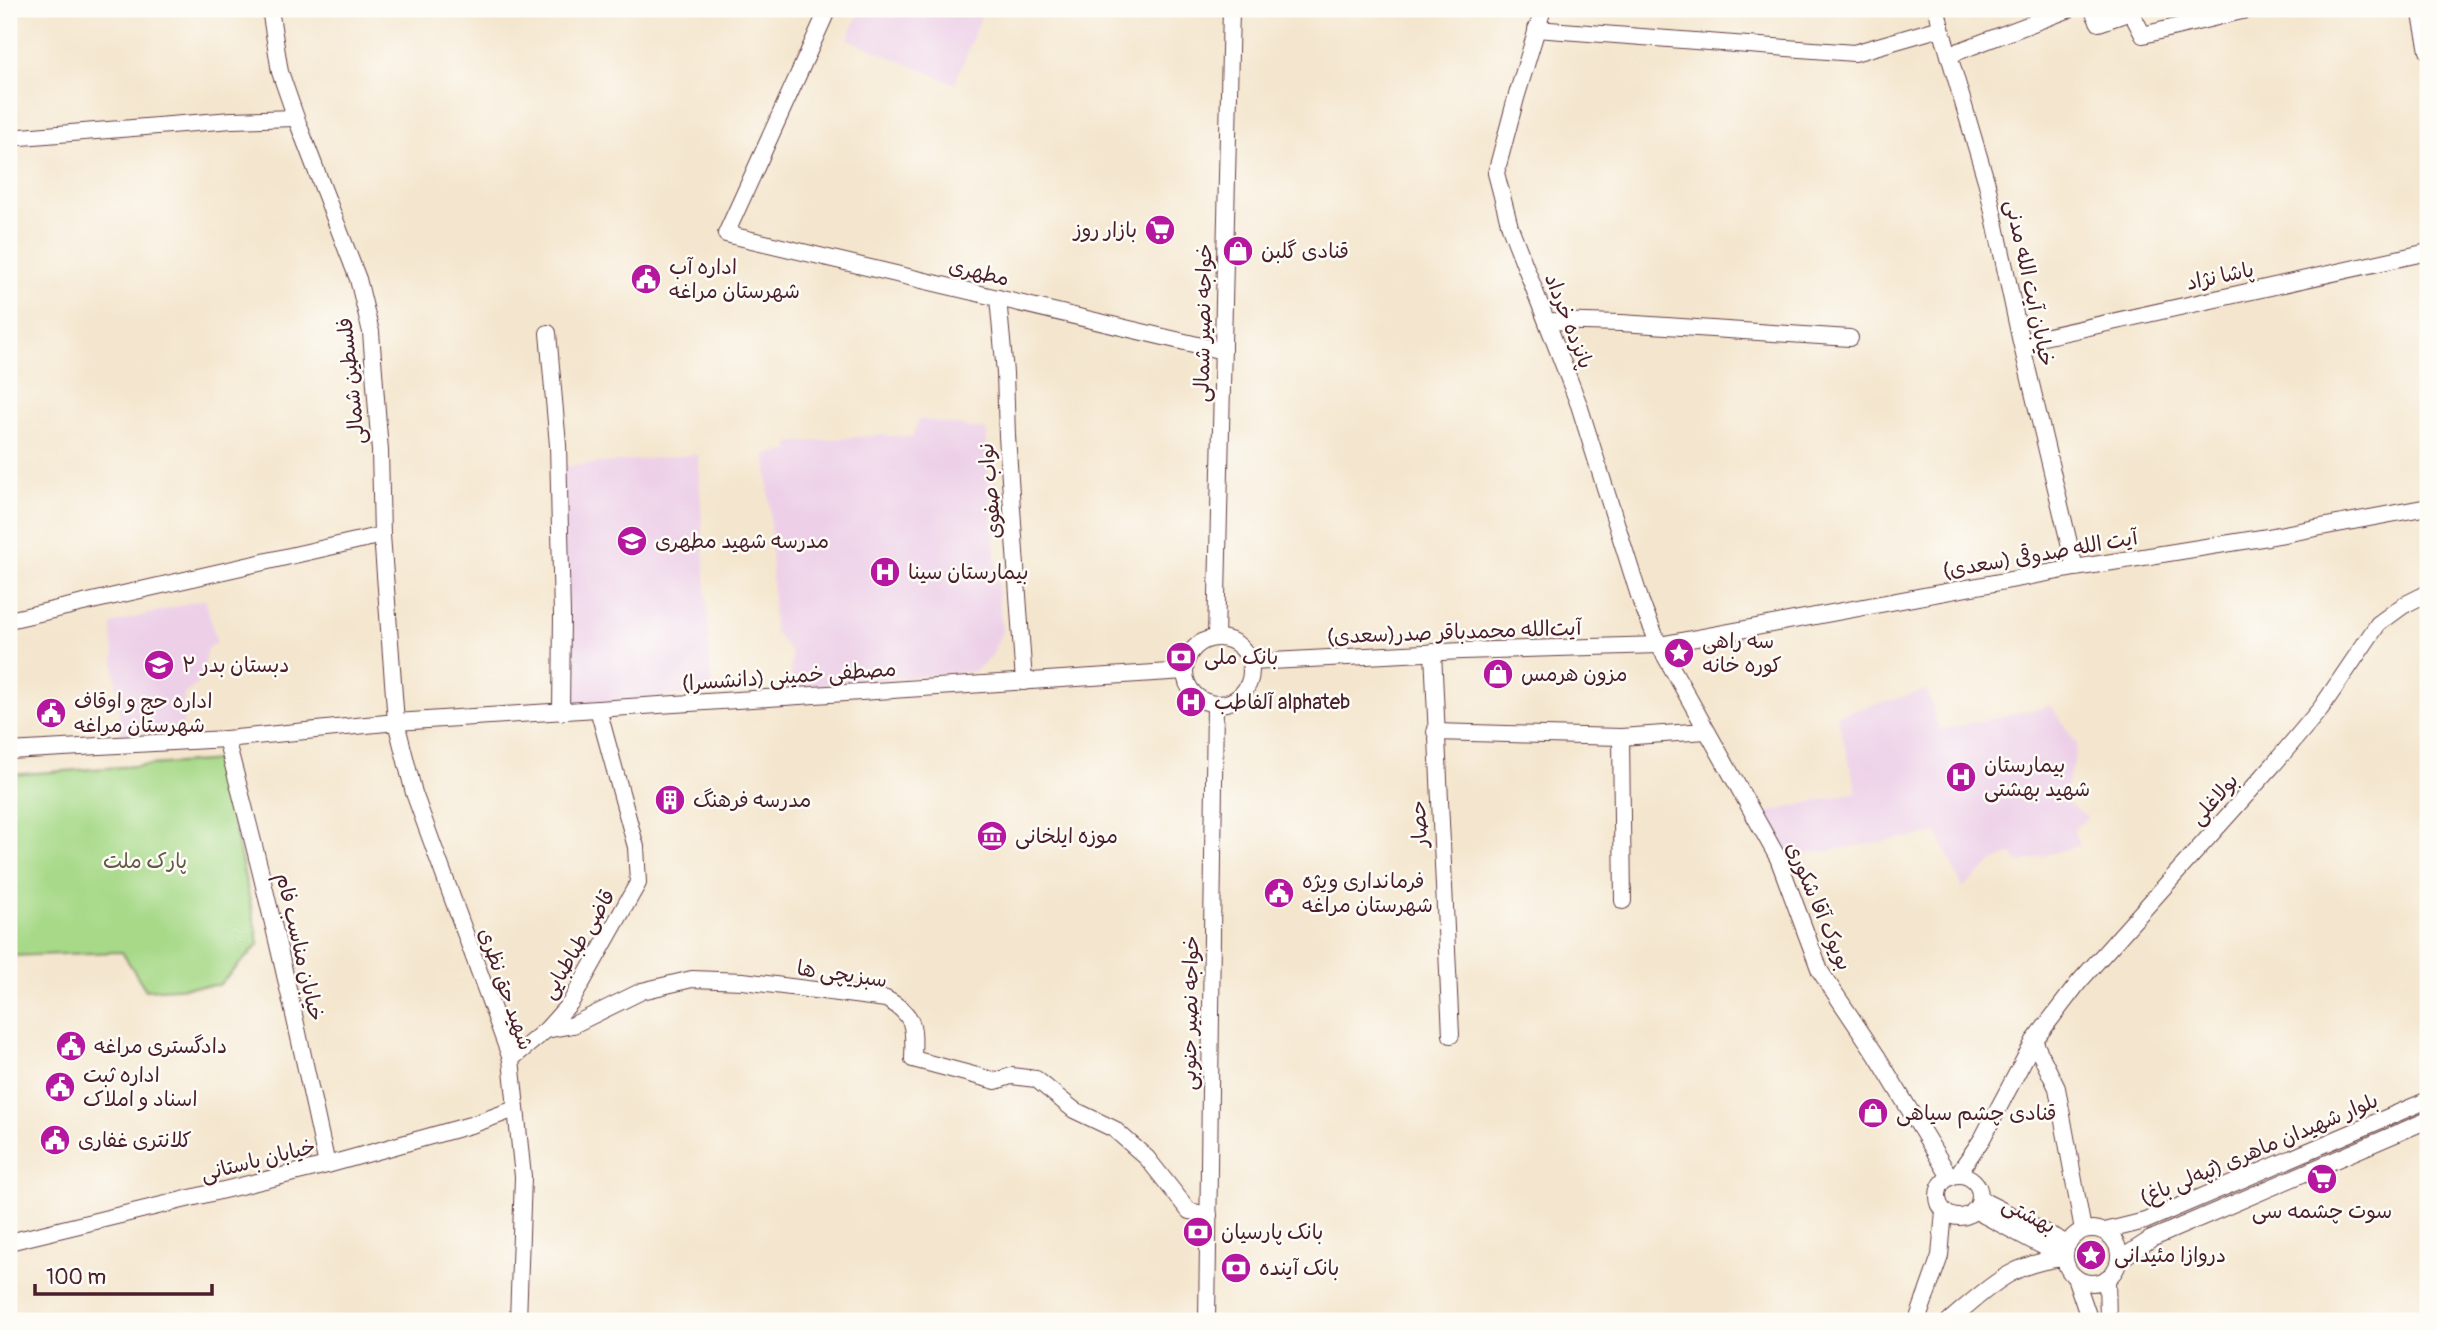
<svg xmlns="http://www.w3.org/2000/svg" width="2437" height="1330" font-family="Pangolin,'Playpen Sans Arabic',sans-serif">
<style>
.built{fill:#edd0e8}
.green{fill:#a7d988;stroke:#787c5a;stroke-width:2}
.lines{fill:none;stroke-linecap:round;stroke-linejoin:round}
.minor-casing{stroke:#643d43;stroke-width:18}
.minor{stroke:#fff;stroke-width:16}
.labels{text-anchor:middle;stroke-width:5;stroke-linejoin:round;paint-order:stroke}
.poi-label{font-size:21px;fill:#4a1f2b;stroke:#fdfcf7;text-anchor:start}
.street-label{font-size:21px;fill:#4a1f2b;stroke:#fdfcf7}
.park-label{font-size:21px;fill:#665747;stroke:#fdfcf7}
</style>
<rect width="100%" height="100%" fill="#fdfcf7"/>
<filter id="ink" filterUnits="userSpaceOnUse"><feTurbulence type="fractalNoise" baseFrequency=".0143" numOctaves="2"/><feDisplacementMap in="SourceGraphic" scale="14" xChannelSelector="R" yChannelSelector="G"/><feConvolveMatrix kernelMatrix="1 2 1 2 8 2 1 2 1" color-interpolation-filters="sRGB"/></filter>
<filter id="wash" filterUnits="userSpaceOnUse"><feTurbulence type="fractalNoise" baseFrequency=".00686" numOctaves="4" result="noise"/><feDisplacementMap in="SourceGraphic" scale="28" xChannelSelector="R" yChannelSelector="G"/><feGaussianBlur stdDeviation="1.57" result="paint"/><feColorMatrix in="noise" values="0 0 0 0 0 0 0 0 0 0 0 0 0 0 0 0 0 1.4 0 .05"/><feComposite in="paint" operator="in"/></filter>
<g filter="url(#wash)">
<rect width="100%" height="100%" fill="#f4e6ce"/>
<!-- built -->
<g class="built">
<polygon points="860,9 984,9 955,84 848,39"/>
<polygon points="919,419 987,430 986,452 1002,632 991,657 975,671 791,688 791,652 774,631 770,512 766,454 789,451 789,443 879,435 912,437"/>
<polygon points="698,454 712,691 561,712 559,467"/>
<polygon points="205,599 217,642 207,649 202,681 184,694 183,730 121,736 111,624"/>
<polygon points="1927,690 1939,730 2051,706 2077,744 2074,762 2062,799 2088,817 2073,829 2080,845 2019,863 2012,854 1993,862 1963,888 1937,833 1778,858 1760,814 1857,792 1837,715"/>
</g>
<!-- green -->
<polygon class="green" points="220,760 259,944 219,985 146,990 122,952 9,956 9,775"/>
</g>
<g filter="url(#ink)">
<g class="lines">
<!-- minor casing -->
<g class="minor-casing">
<g id="minor">
<polyline points="270,9 280,72 296,118 358,279 371,332 380,451 382,535 396,722 414,793 511,1059 523,1177 518,1321"/>
<polyline points="828,9 726,234 1223,351"/>
<polyline points="1543,9 1516,98 1496,173 1510,227 1579,405 1641,602 1659,645 1778,858 1820,971 1877,1056 1950,1177"/>
<polyline points="1937,9 1941,28 1987,184 2021,342 2075,568"/>
<polyline points="2092,9 2099,23 2131,12 2143,35 2250,9"/>
<polyline points="2420,9 2428,51"/>
<polyline points="1536,29 1854,53 1941,28"/>
<polyline points="1949,55 2070,9"/>
<polyline points="9,138 232,120 296,118"/>
<polyline points="998,298 1005,373 1007,436 1024,682"/>
<polyline points="1548,321 1621,323 1850,338"/>
<polyline points="548,333 558,445 562,615 561,712"/>
<polyline points="2021,342 2428,252"/>
<polyline points="9,620 382,535"/>
<circle cx="1218" cy="671" r="33"/>
<polyline points="1216,638 1231,9"/>
<polyline points="1433,652 1451,1035"/>
<polyline points="1251,662 1462,651 1659,645 2075,568 2268,537 2428,507"/>
<polyline points="1435,732 1621,737 1706,731"/>
<polyline points="1621,737 1623,901"/>
<path d="M226 739C265 880 296 1022 327 1165"/>
<polyline points="9,751 226,739 396,722 1185,671"/>
<path d="M546 1030 573 1025 642 991 692 979 743 981 886 999C916 1015 914 1027 913 1059L996 1081 1011 1076 1036 1079 1074 1110 1114 1129 1147 1158 1189 1211 1209 1215"/>
<polyline points="2034,1041 2057,1088 2083,1230"/>
<polyline points="511,1059 546,1030 571,1002 638,883 636,847 598,709"/>
<polyline points="1957,1175 1982,1139 2034,1041 2079,982 2274,764 2321,708 2378,624 2404,605 2428,593"/>
<circle cx="1959" cy="1196" r="21"/>
<polyline points="1980,1199 2068,1244"/>
<polyline points="1974,1210 2065,1258"/>
<circle cx="2092" cy="1256" r="27"/>
<polyline points="2105,1231 2145,1221 2428,1100"/>
<polyline points="9,1242 327,1165 474,1124 515,1109"/>
<polyline points="2119,1260 2151,1239 2428,1120"/>
<polyline points="2075,1277 2090,1321"/>
<polyline points="2107,1278 2108,1321"/>
<polyline points="1207,1321 1215,704"/>
<polyline points="1917,1321 1940,1256 1944,1211"/>
<path d="M1949 1321C1988 1288 2012 1262 2065 1258"/>
</g>
</g>
<!-- minor -->
<use href="#minor" class="minor"/>
</g>
</g>
<!-- icons -->
<defs>
<g id="supermarket-disc" transform="scale(1.575)"><circle r="9.5" fill="#b5179e" stroke="#fdfcf7"/><path d="M-6-5.5h2.5l.6 2H6L4.5 2H-2.5L-4.4-4H-6ZM-1.5 3.2a1.3 1.3 0 1 0 .1 0ZM3 3.2a1.3 1.3 0 1 0 .1 0Z" fill="#fff"/></g>
<g id="shop-disc" transform="scale(1.575)"><circle r="9.5" fill="#b5179e" stroke="#fdfcf7"/><path d="M-5-2.5h2.3a2.7 3.5 0 0 1 5.4 0H5L5.5 6h-11ZM-1.5-2.5h3a1.5 2.3 0 0 0-3 0Z" fill="#fff"/></g>
<g id="civic-disc" transform="scale(1.575)"><circle r="9.5" fill="#b5179e" stroke="#fdfcf7"/><path d="M-.6-6.5H3V-4.5H.6V-3L4-1V1h2V6H-6V1h2V-1L-.6-3ZM-1.2 2.5V6h2.4V2.5Z" fill="#fff"/></g>
<g id="school-disc" transform="scale(1.575)"><circle r="9.5" fill="#b5179e" stroke="#fdfcf7"/><path d="M0-5L7-2L0 1L-7-2ZM-4 1L0 2.5L4 1V4Q0 6-4 4Z" fill="#fff"/></g>
<g id="hospital-disc" transform="scale(1.575)"><circle r="9.5" fill="#b5179e" stroke="#fdfcf7"/><path d="M-5-5h3v3.5h4V-5h3V5h-3V1.5h-4V5h-3Z" fill="#fff"/></g>
<g id="sight-disc" transform="scale(1.575)"><circle r="9.5" fill="#b5179e" stroke="#fdfcf7"/><path d="M0-6L1.8-2.2L6-1.7L2.9 1.2L3.7 5.4L0 3.3L-3.7 5.4L-2.9 1.2L-6-1.7L-1.8-2.2Z" fill="#fff"/></g>
<g id="bank-disc" transform="scale(1.575)"><circle r="9.5" fill="#b5179e" stroke="#fdfcf7"/><path d="M-6-4H6V4H-6ZM0-2.3a2.3 2.3 0 1 0 0 4.6a2.3 2.3 0 1 0 0-4.6Z" fill="#fff"/></g>
<g id="building-disc" transform="scale(1.575)"><circle r="9.5" fill="#b5179e" stroke="#fdfcf7"/><path d="M-4-6H4V6H1V3H-1V6H-4ZM-2.5-4.3h1.7v1.8h-1.7ZM.8-4.3h1.7v1.8H.8ZM-2.5-1h1.7V.8h-1.7ZM.8-1h1.7V.8H.8Z" fill="#fff"/></g>
<g id="museum-disc" transform="scale(1.575)"><circle r="9.5" fill="#b5179e" stroke="#fdfcf7"/><path d="M0-6L6-3V-2H-6V-3ZM-5-1h2V3h-2ZM-1-1h2V3h-2ZM3-1h2V3H3ZM-6 4H6V6H-6Z" fill="#fff"/></g>
</defs>
<g fill-rule="evenodd">
<use href="#supermarket-disc" x="1160" y="230"/>
<use href="#shop-disc" x="1238" y="251"/>
<use href="#civic-disc" x="646" y="279"/>
<use href="#school-disc" x="632" y="541"/>
<use href="#hospital-disc" x="885" y="572"/>
<use href="#sight-disc" x="1679" y="653"/>
<use href="#bank-disc" x="1181" y="657"/>
<use href="#school-disc" x="159" y="665"/>
<use href="#shop-disc" x="1498" y="674"/>
<use href="#hospital-disc" x="1191" y="702"/>
<use href="#civic-disc" x="51" y="713"/>
<use href="#hospital-disc" x="1961" y="777"/>
<use href="#building-disc" x="670" y="800"/>
<use href="#museum-disc" x="992" y="836"/>
<use href="#civic-disc" x="1279" y="893"/>
<use href="#civic-disc" x="71" y="1046"/>
<use href="#civic-disc" x="60" y="1087"/>
<use href="#shop-disc" x="1873" y="1113"/>
<use href="#civic-disc" x="55" y="1140"/>
<use href="#supermarket-disc" x="2322" y="1179"/>
<use href="#bank-disc" x="1198" y="1232"/>
<use href="#sight-disc" x="2091" y="1255"/>
<use href="#bank-disc" x="1236" y="1268"/>
</g>
<g class="labels">
<!-- poi labels -->
<g class="poi-label">
<text x="1137" y="237" text-anchor="end">بازار روز</text>
<text x="1261" y="258">قنادی گلبن</text>
<text x="669" y="274">اداره آب<tspan x="669" dy="24">شهرستان مراغه</tspan></text>
<text x="655" y="548">مدرسه شهید مطهری</text>
<text x="908" y="579">بیمارستان سینا</text>
<text x="1702" y="648">سه راهی<tspan x="1702" dy="24">کوره خانه</tspan></text>
<text x="1204" y="664">بانک ملی</text>
<text x="182" y="672">دبستان بدر ۲</text>
<text x="1521" y="681">مزون هرمس</text>
<text x="74" y="708">اداره حج و اوقاف<tspan x="74" dy="24">شهرستان مراغه</tspan></text>
<text x="1214" y="709">آلفاطب alphateb</text>
<text x="1984" y="772">بیمارستان<tspan x="1984" dy="24">شهید بهشتی</tspan></text>
<text x="693" y="807">مدرسه فرهنگ</text>
<text x="1015" y="843">موزه ایلخانی</text>
<text x="1302" y="888">فرمانداری ویژه<tspan x="1302" dy="24">شهرستان مراغه</tspan></text>
<text x="94" y="1053">دادگستری مراغه</text>
<text x="83" y="1082">اداره ثبت<tspan x="83" dy="24">اسناد و املاک</tspan></text>
<text x="1896" y="1120">قنادی چشم سیاهی</text>
<text x="78" y="1147">کلانتری غفاری</text>
<text x="2322" y="1218" text-anchor="middle">سوت چشمه سی</text>
<text x="1221" y="1239">بانک پارسیان</text>
<text x="2114" y="1262">دروازا مئیدانی</text>
<text x="1259" y="1275">بانک آینده</text>
</g>
<!-- street labels -->
<g class="street-label">
<text transform="translate(979 272) rotate(13)" y="7">مطهری</text>
<text transform="translate(2220 276) rotate(-12)" y="7">پاشا نژاد</text>
<text transform="translate(2030 283) rotate(78)" y="7">خیابان آیت الله مدنی</text>
<text transform="translate(1569 321) rotate(69)" y="7">پانزده خرداد</text>
<text transform="translate(1203 323) rotate(-89)" y="7">خواجه نصیر شمالی</text>
<text transform="translate(351 381) rotate(-96)" y="7">فلسطین شمالی</text>
<text transform="translate(990 491) rotate(-95)" y="7">نواب صفوی</text>
<text transform="translate(2040 554) rotate(-10)" y="7">آیت الله صدوقی (سعدی)</text>
<text transform="translate(1454 632) rotate(-2)" y="7">آیت‌الله محمدباقر صدر(سعدی)</text>
<text transform="translate(789 676) rotate(-4)" y="7">مصطفی خمینی (دانشسرا)</text>
<text transform="translate(2214 799) rotate(-48)" y="7">بولاغلی</text>
<text transform="translate(1419 824) rotate(-93)" y="7">حصار</text>
<text transform="translate(1819 906) rotate(67)" y="7">بویوک آقا شکوری</text>
<text transform="translate(578 944) rotate(-59)" y="7">قاضی طباطبایی</text>
<text transform="translate(300 947) rotate(77)" y="7">خیابان مناسب فام</text>
<text transform="translate(842 974) rotate(8)" y="7">سبزیچی ها</text>
<text transform="translate(506 989) rotate(71)" y="7">شهید حق نظری</text>
<text transform="translate(1190 1013) rotate(-89)" y="7">خواجه نصیر جنوبی</text>
<text transform="translate(2259 1149) rotate(-23)" y="7">بلوار شهیدان ماهری (تپه‌لی باغ)</text>
<text transform="translate(258 1160) rotate(-14)" y="7">خیابان باستانی</text>
<text transform="translate(2029 1215) rotate(27)" y="7">بهشتی</text>
</g>
<!-- park labels -->
<g class="park-label">
<text x="145" y="868">پارک ملت</text>
</g>
</g>
<!-- margin -->
<rect width="2437" height="1330" fill="none" stroke="#fdfcf7" stroke-width="35"/>
<!-- scale -->
<path d="M35 1284v10h177v-10" fill="none" stroke="#4a1f2b" stroke-width="3.5"/>
<text x="46" y="1284" font-size="21" fill="#4a1f2b" stroke="#fdfcf7" stroke-width="5" paint-order="stroke">100 m</text>
</svg>
